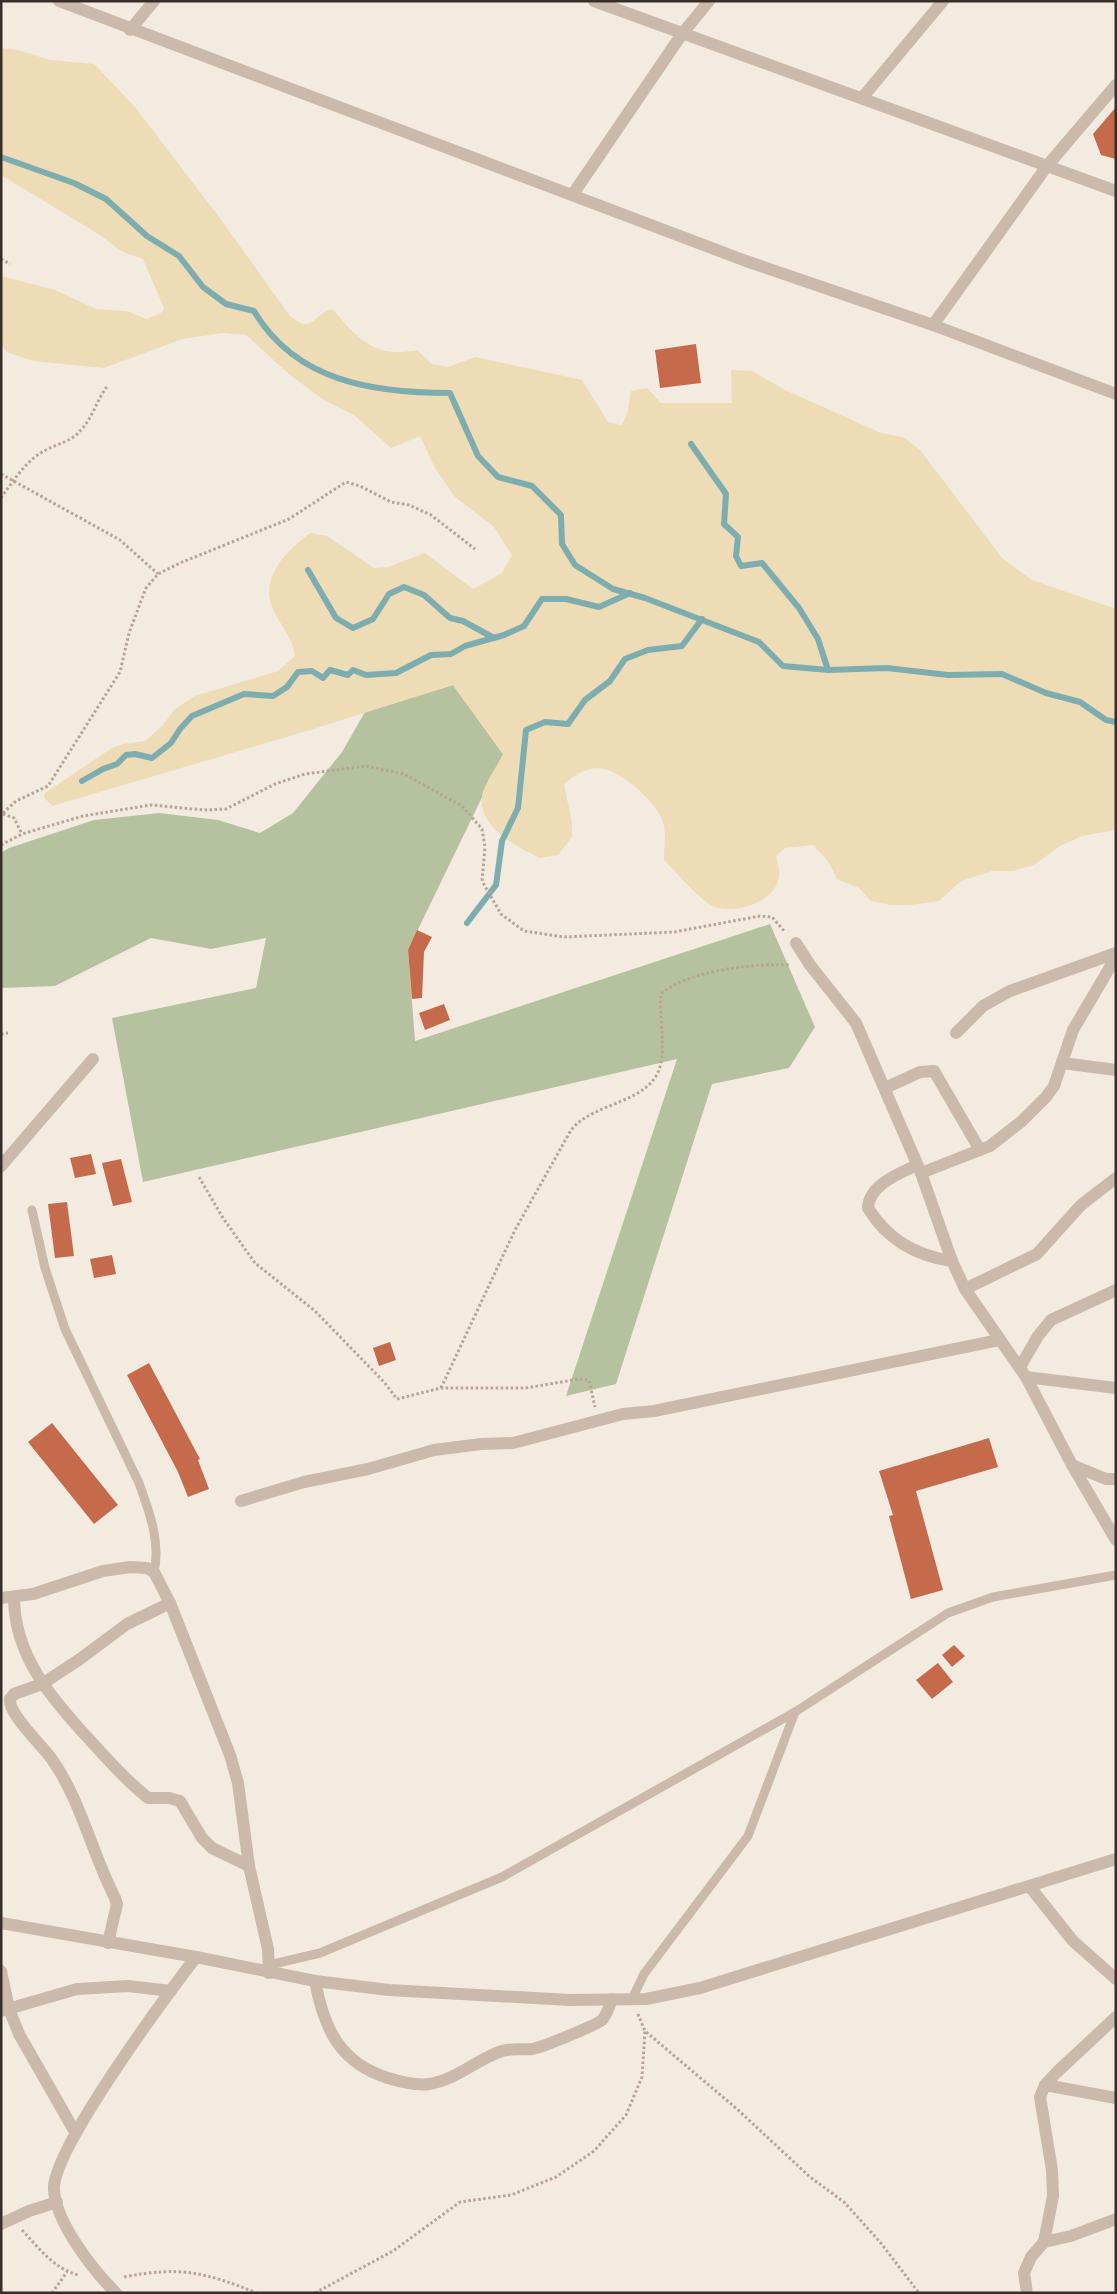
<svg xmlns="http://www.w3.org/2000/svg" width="1117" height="2294" font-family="'Sofia Sans Condensed',sans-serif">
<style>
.green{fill:#b6c29f}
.sand{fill:#eedcb7}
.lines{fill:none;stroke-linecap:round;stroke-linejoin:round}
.stream{stroke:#7eadb0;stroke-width:6}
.building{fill:#c56b4b}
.path{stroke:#b7a495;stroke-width:3;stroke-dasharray:2.5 2.5;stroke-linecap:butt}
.service{stroke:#cbbaab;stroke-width:9}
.minor{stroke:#cbbaab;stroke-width:12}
</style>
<rect width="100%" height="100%" fill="#f3eae0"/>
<!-- green -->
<polygon class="green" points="453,685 503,754 408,950 415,1041 770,924 815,1027 789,1068 712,1084 616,1384 566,1396 677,1059 143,1182 112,1018 256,988 266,938 211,949 151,938 55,986 1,988 1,853 9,848 94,820 159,813 218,820 260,833 293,813 342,752 365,712"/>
<!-- sand -->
<path class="sand" d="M1 48 18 50 50 60 94 64 135 107 222 221 290 316C313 335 312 315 332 309 358 338 374 359 417 350L432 364 448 367 475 357 582 380 608 422 622 425 628 411 631 391 647 388 661 403H732L731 370 752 371 785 390 881 433 903 437 920 450 1003 559 1032 580 1116 609V830L1082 836 1060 846 1034 865 1012 871H992L961 881 939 901 910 905H890L871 901 859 888 837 879 828 861 813 845 785 848 776 856C777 862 780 869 779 875 778 901 736 915 715 907 700 901 676 872 664 860 664 849 666 836 664 825 660 805 619 767 597 768 583 769 575 775 564 784L572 823V837L558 855 540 858C517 847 478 827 482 796 484 784 498 765 503 754L453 685 307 731 52 806 44 797 45 793 112 748 123 744 145 741 162 726 175 709 195 696 278 671 295 656C293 635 277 623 271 604 262 574 289 549 310 533L327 536 374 568 388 567 425 553 473 589 502 573 512 555 494 527 455 497 435 468 420 436 391 448 354 415 324 400 290 375 246 335 223 333 182 339 104 368 33 361 7 352 1 345V276L55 290 96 309 126 311 147 319 161 313 164 308 143 259 121 251 100 235 1 175Z"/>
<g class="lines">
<!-- stream -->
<g class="stream">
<path d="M1 157 74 183 106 199 147 236 179 256 203 287 226 304 254 311C296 382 374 393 450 393L478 456 498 477 532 486 561 515 562 544 575 565 613 589 645 598 759 642 783 666 828 670 887 668 948 675 1002 674 1046 693 1080 702 1106 720 1116 722"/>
<polyline points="691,444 726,494 724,524 738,537 736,556 741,566 762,563 799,608 818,639 828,670"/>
<polyline points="308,570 336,618 353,628 373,619 389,594 404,587 424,595 450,618 463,621 494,638"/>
<polyline points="82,781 103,769 117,764 126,755 135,754 152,758 171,743 180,729 192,716 244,694 273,696 287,687 298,672 312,671 323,678 330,670 348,675 353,670 366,675 396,673 431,655 451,654 465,646 504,635 524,626 542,599 566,599 599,607 630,593"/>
<polyline points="467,923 496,885 502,841 518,808 526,730 545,722 568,724 585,700 610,681 625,659 648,650 682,646 702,619"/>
</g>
</g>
<!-- building -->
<g class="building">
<polygon points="1116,107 1116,159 1101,155 1093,134"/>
<polygon points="696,344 701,383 660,388 655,350"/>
<polygon points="417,930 432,937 424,952 422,998 412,999 408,950"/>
<polygon points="444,1004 450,1020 425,1030 419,1013"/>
<polygon points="91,1154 96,1174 75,1178 70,1158"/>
<polygon points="121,1159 132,1202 113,1206 102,1163"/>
<polygon points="67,1202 74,1256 55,1258 48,1204"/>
<polygon points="112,1255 116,1274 94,1278 90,1259"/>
<polygon points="390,1342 396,1360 379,1366 373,1348"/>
<polygon points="149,1363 200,1459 198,1460 209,1489 188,1497 178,1472 127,1375"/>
<polygon points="52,1423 118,1505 94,1524 28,1442"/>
<polygon points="989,1438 998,1467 916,1491 943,1590 911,1599 889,1516 893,1515 879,1471"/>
<polygon points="954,1645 965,1656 952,1667 942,1655"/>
<polygon points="938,1663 953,1682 932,1699 916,1680"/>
</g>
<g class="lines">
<!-- path -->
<g class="path">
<polyline points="1,259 10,264"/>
<polyline points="1,474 120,540 158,574"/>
<path d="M1 498C14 480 26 460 46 450 57 444 72 441 80 431 93 418 97 399 108 385"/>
<polyline points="3,813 16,801 48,786 120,672 129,633 146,588 158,574 180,563 289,519 346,482 360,486 391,502 409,505 431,515 475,549"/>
<polyline points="3,814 14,818 22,834"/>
<polyline points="1,845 22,834 83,816 151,805 204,810 226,809 275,784 305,774 366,766 404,774 462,806 482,829 485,847 482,881 501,914 524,931 564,937 674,932 760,916 772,917 785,932"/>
<polyline points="1,1034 8,1033"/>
<polyline points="199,1177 223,1218 255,1263 315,1311 384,1382 397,1399 441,1388 526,1388 579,1379 589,1380 595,1407"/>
<path d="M441 1388 515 1230 571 1130C594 1101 653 1104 661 1063 665 1041 659 1017 661 994 687 970 757 963 791 965"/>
<polyline points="638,2014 645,2031 737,2109 810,2177 844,2202 880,2242 919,2293"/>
<path d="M22 2230C39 2248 53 2268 78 2275"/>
<path d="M124 2277C180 2266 204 2272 257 2293"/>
<polyline points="52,2293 67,2272"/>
<polyline points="315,2293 393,2251 460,2202 511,2195 556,2177 594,2151 626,2115 642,2077 645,2031"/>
</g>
<!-- service -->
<g class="service">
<path d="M32 1210 45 1268 65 1329 139 1483C149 1511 161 1542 154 1572"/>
<polyline points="269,1965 320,1953 502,1877 795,1712 948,1613 993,1597 1116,1575"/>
<polyline points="632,1999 644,1974 748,1836 795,1712"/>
</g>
<!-- minor -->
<g class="minor">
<polyline points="59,1 746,261 933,325 1116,394"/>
<polyline points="594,1 1116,191"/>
<polyline points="130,30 154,1"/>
<polyline points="862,98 943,1"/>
<polyline points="573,194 682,34 709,1"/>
<polyline points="933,325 1047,166 1116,85"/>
<polyline points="796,943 810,965 856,1023 921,1173 952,1261 965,1289 1026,1377 1116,1388"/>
<polyline points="956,1033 983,1006 1010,991 1116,953"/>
<polyline points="1062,1063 1116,1070"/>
<polyline points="885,1088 920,1072 934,1071 980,1150"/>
<path d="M917 1165C898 1174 869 1185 868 1208 887 1239 916 1256 952 1261"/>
<polyline points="1,1166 93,1059"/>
<polyline points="921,1173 990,1146 1022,1121 1046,1097 1054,1086 1073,1030 1116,957"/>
<polyline points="965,1289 1037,1254 1081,1205 1116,1178"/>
<polyline points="1020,1367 1038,1336 1051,1320 1116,1290"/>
<polyline points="1026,1377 1072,1465 1116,1540"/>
<polyline points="1072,1465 1106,1479 1116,1479"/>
<polyline points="241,1501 304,1482 368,1469 434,1450 481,1444 513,1443 623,1414 654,1411 999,1340"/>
<path d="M14 1597C14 1655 51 1698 88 1738 107 1759 126 1780 148 1798H169L180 1801 202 1838 212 1848 249 1866"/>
<polyline points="1,1598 33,1594 103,1571 130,1567 147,1568 154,1572 170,1603 230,1755 238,1783 249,1866 268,1949 269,1973"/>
<polyline points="1030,1887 1073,1941 1116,1979"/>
<polyline points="1,1923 196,1957 315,1981 389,1990 570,2000 646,1999 700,1988 1116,1859"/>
<path d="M108 1943 117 1904 115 1898C92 1853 80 1798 51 1758 41 1744 8 1714 10 1699L14 1694 42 1684 80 1659 127 1624 170 1603"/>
<polyline points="1,1971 9,2009 19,2034 75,2132"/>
<path d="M315 1981C324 2029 340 2063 388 2078 401 2082 416 2086 429 2084 456 2080 477 2059 502 2051 512 2048 522 2050 532 2049 541 2048 596 2025 602 2020 607 2015 609 2006 612 1999"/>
<polyline points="1,2011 77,1989 128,1986 171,1991"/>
<polyline points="1045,2085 1116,2098"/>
<polyline points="1,2224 29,2211 57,2202"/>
<polyline points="1044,2242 1071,2236 1116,2219"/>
<path d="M116 2293C93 2270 56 2223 54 2190 51 2151 167 1995 196 1957"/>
<polyline points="1027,2293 1024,2273 1031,2257 1044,2242 1053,2196 1052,2170 1040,2097 1045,2085 1056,2073 1116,2017"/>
</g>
</g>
<!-- border -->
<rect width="1117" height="2294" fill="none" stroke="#392f2a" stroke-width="5"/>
</svg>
